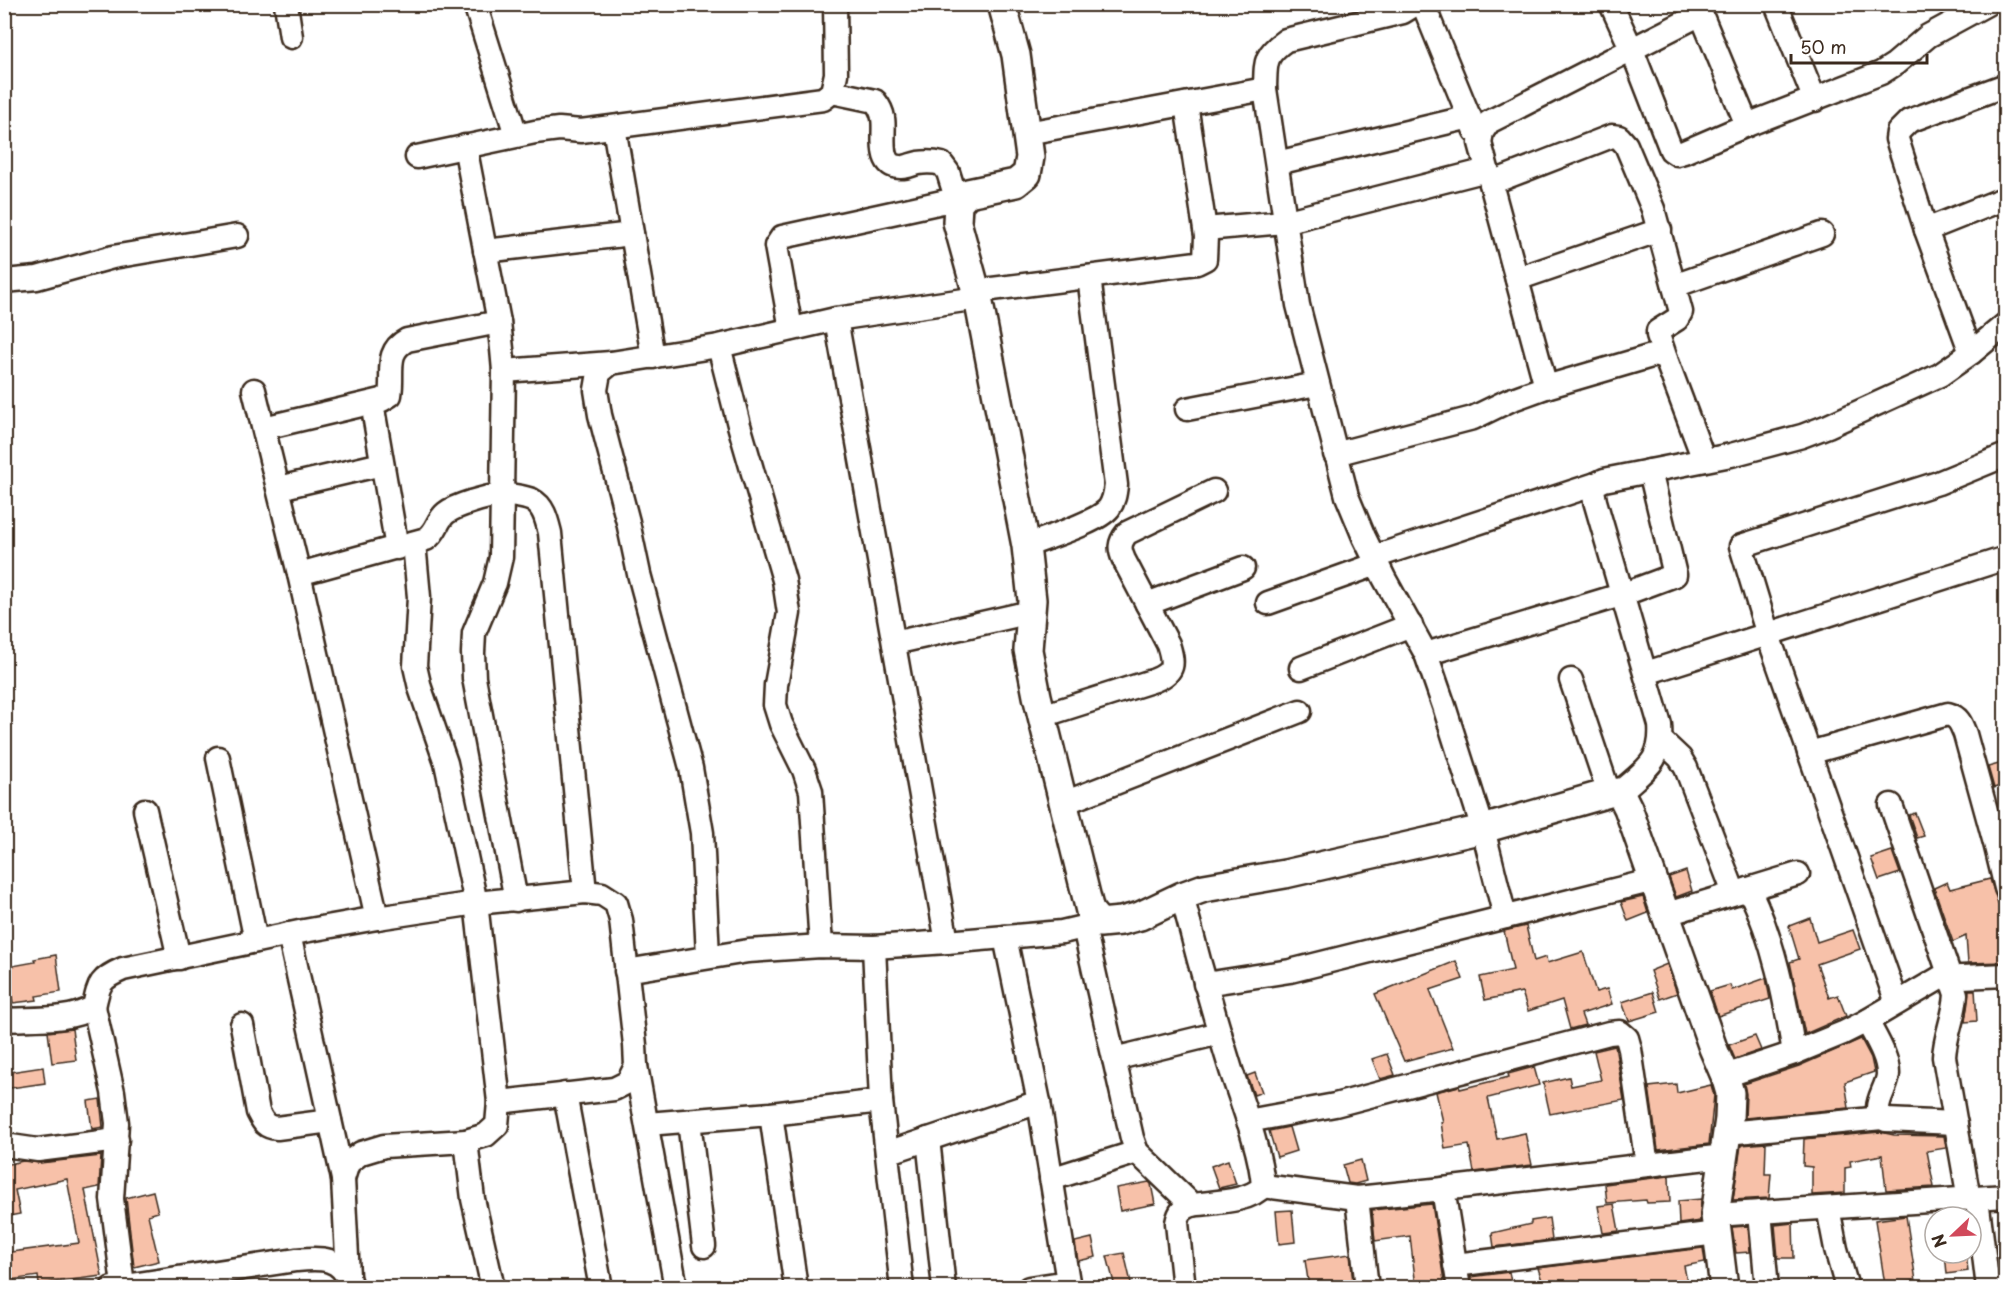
<svg xmlns="http://www.w3.org/2000/svg" width="2010" height="1292" font-family="'Playpen Sans',sans-serif">
<style>
.building{fill:#f7c1a9;stroke:#3b2a1e;stroke-width:1.5}
.lines{fill:none;stroke-linecap:round;stroke-linejoin:round}
.minor-casing{stroke:#3b2a1e;stroke-width:27}
.tertiary-casing{stroke:#3b2a1e;stroke-width:32}
.minor{stroke:#fff;stroke-width:22}
.tertiary{stroke:#fff;stroke-width:27}
</style>
<rect width="100%" height="100%" fill="#fff"/>
<filter id="ink" filterUnits="userSpaceOnUse"><feTurbulence type="fractalNoise" baseFrequency=".0167" numOctaves="2"/><feDisplacementMap in="SourceGraphic" scale="12" xChannelSelector="R" yChannelSelector="G"/><feConvolveMatrix kernelMatrix="1 2 1 2 8 2 1 2 1" color-interpolation-filters="sRGB"/></filter>
<g filter="url(#ink)">
<!-- building -->
<g class="building">
<polygon points="2006,762 2006,784 1994,788 1988,767"/>
<polygon points="1915,813 1924,836 1917,838 1909,815"/>
<polygon points="1892,851 1900,873 1879,880 1871,858"/>
<polygon points="1686,871 1692,891 1676,897 1669,877"/>
<polygon points="1990,879 2001,912 2006,935 2006,962 1968,963 1966,936 1953,942 1934,888 1947,882 1950,889"/>
<polygon points="1643,897 1648,913 1628,921 1621,902"/>
<polygon points="1810,918 1817,942 1853,930 1860,949 1817,964 1829,998 1838,995 1846,1016 1805,1034 1790,962 1799,959 1789,926"/>
<polygon points="1526,926 1534,961 1546,957 1547,963 1583,952 1596,992 1607,989 1612,1004 1581,1014 1585,1025 1570,1029 1562,1000 1528,1011 1522,992 1485,1000 1480,977 1513,970 1504,931"/>
<polygon points="56,955 61,992 36,996 37,1000 13,1003 7,967 35,962 34,959"/>
<polygon points="1456,961 1463,979 1430,990 1453,1048 1404,1061 1375,994"/>
<polygon points="1667,964 1677,993 1660,999 1650,971"/>
<polygon points="1766,978 1770,999 1718,1016 1710,991 1730,985 1732,990"/>
<polygon points="1969,990 1975,990 1977,1021 1965,1022"/>
<polygon points="1653,992 1659,1012 1629,1021 1622,1002"/>
<polygon points="72,1029 76,1060 52,1063 48,1032"/>
<polygon points="1755,1036 1761,1050 1735,1059 1729,1045"/>
<polygon points="1861,1039 1871,1058 1874,1072 1845,1082 1849,1108 1745,1118 1746,1094 1744,1084 1799,1066"/>
<polygon points="1615,1046 1624,1100 1550,1114 1543,1083 1569,1077 1571,1086 1601,1080 1594,1051"/>
<polygon points="1387,1054 1395,1075 1380,1079 1372,1059"/>
<polygon points="43,1067 45,1083 4,1089 4,1073"/>
<polygon points="1534,1067 1539,1085 1488,1098 1497,1139 1525,1133 1532,1165 1474,1172 1469,1145 1445,1149 1441,1122 1443,1122 1436,1092 1459,1086 1460,1089 1509,1077 1508,1074"/>
<polygon points="1255,1073 1262,1092 1254,1095 1247,1076"/>
<polygon points="1676,1084 1677,1093 1711,1085 1714,1095 1709,1144 1658,1150 1649,1087"/>
<polygon points="100,1099 103,1127 92,1129 88,1101"/>
<polygon points="1289,1127 1296,1151 1277,1157 1269,1131"/>
<polygon points="1880,1132 1894,1135 1944,1136 1946,1148 1927,1151 1934,1187 1886,1190 1882,1155 1850,1161 1851,1167 1845,1168 1845,1193 1812,1195 1812,1167 1803,1166 1804,1139"/>
<polygon points="1766,1143 1765,1174 1771,1174 1769,1198 1733,1200 1741,1145"/>
<polygon points="101,1156 99,1187 85,1190 102,1276 39,1284 38,1276 4,1281 4,1253 79,1243 67,1179 15,1190 20,1214 4,1217 4,1165 23,1161 40,1163"/>
<polygon points="1228,1160 1236,1184 1219,1188 1211,1166"/>
<polygon points="1361,1160 1366,1181 1355,1184 1348,1183 1343,1165"/>
<polygon points="1669,1176 1670,1202 1647,1203 1646,1200 1607,1203 1605,1184"/>
<polygon points="1149,1182 1151,1184 1155,1204 1120,1211 1116,1188"/>
<polygon points="153,1191 158,1212 148,1215 159,1261 134,1267 126,1198"/>
<polygon points="1701,1199 1700,1221 1679,1224 1678,1201"/>
<polygon points="1432,1204 1445,1287 1416,1287 1410,1236 1375,1241 1372,1210"/>
<polygon points="1614,1204 1619,1231 1603,1233 1598,1206"/>
<polygon points="1292,1210 1295,1242 1279,1244 1276,1211"/>
<polygon points="1906,1216 1916,1281 1885,1285 1875,1220"/>
<polygon points="1549,1218 1552,1240 1494,1247 1492,1233 1531,1224 1531,1221"/>
<polygon points="1793,1223 1794,1258 1778,1258 1775,1225"/>
<polygon points="1748,1226 1750,1252 1736,1253 1732,1227"/>
<polygon points="1092,1238 1096,1257 1078,1261 1075,1242"/>
<polygon points="1703,1248 1705,1262 1684,1266 1688,1287 1544,1287 1538,1268"/>
<polygon points="1124,1253 1132,1287 1115,1287 1107,1256"/>
<polygon points="1945,1253 1966,1253 1968,1271 1947,1274"/>
<polygon points="1350,1254 1353,1282 1330,1285 1330,1287 1309,1287 1305,1260"/>
<polygon points="1509,1272 1512,1287 1472,1287 1471,1277"/>
</g>
<g class="lines">
<!-- minor casing -->
<g class="minor-casing">
<g id="minor">
<polyline points="286,4 291,37"/>
<polyline points="475,4 516,135"/>
<path d="M1416 4 1403 12 1286 40C1263 56 1266 63 1265 89L1298 305 1347 496 1364 537 1384 578 1426 654 1444 706 1483 829 1505 917"/>
<polyline points="1423,4 1475,131"/>
<polyline points="1611,4 1632,50 1671,150 1677,154 1684,152 1747,125"/>
<polyline points="1776,4 1815,100"/>
<path d="M832 92 875 101C879 106 882 111 883 118 886 133 876 166 900 167 906 168 912 164 918 163 926 162 934 162 942 164L948 172 958 204"/>
<polyline points="614,127 653,357"/>
<polyline points="1027,133 1265,89"/>
<polyline points="465,146 499,322 502,349 504,371 501,557 495,583 474,633 473,653 474,678 516,900"/>
<polyline points="417,157 535,132 559,129 581,131 823,99 832,92 836,74 835,4"/>
<polyline points="1277,163 1470,117"/>
<polyline points="1491,183 1612,136 1619,137 1626,145 1653,209 1681,312 1677,319 1658,331 1658,335 1666,359"/>
<polyline points="1205,229 1284,222 1487,170"/>
<polyline points="1926,230 2006,198"/>
<polyline points="485,251 632,234"/>
<polyline points="1517,279 1660,230"/>
<polyline points="4,281 37,278 113,257 237,236"/>
<polyline points="1674,286 1822,234"/>
<polyline points="976,291 1197,263 1205,259 1206,236 1186,104"/>
<polyline points="836,319 947,942"/>
<polyline points="791,329 776,246 782,237 956,199"/>
<polyline points="719,346 739,425 784,580 789,613 776,685 775,705 781,724 804,770 811,791 821,946"/>
<polyline points="1971,353 1926,230 1897,139 1898,132 1909,121 2006,85"/>
<polyline points="504,371 611,363"/>
<polyline points="1546,387 1480,143 1482,132 1489,122 1701,14 1747,125 1881,73 1895,64 1928,36 1987,4"/>
<polyline points="254,390 299,574 377,918"/>
<polyline points="372,403 397,548"/>
<polyline points="1187,409 1317,384"/>
<path d="M264 428 382 400 390 395C394 372 384 352 407 340L499 322"/>
<polyline points="1335,454 1473,418 1510,400 1546,387 1655,355 1666,359 1704,460"/>
<polyline points="279,488 382,464"/>
<path d="M1026 546C1045 538 1097 523 1109 508 1114 501 1115 494 1116 485L1089 277"/>
<polyline points="1374,557 1596,484"/>
<path d="M299 574 426 539C438 531 436 521 446 513 456 505 486 497 499 495 507 494 525 497 532 500 544 506 547 521 550 533L585 892"/>
<polyline points="1268,603 1377,564"/>
<polyline points="1147,604 1243,568"/>
<polyline points="894,643 1031,612"/>
<polyline points="1426,654 1624,594 1675,575 1650,471"/>
<polyline points="1301,668 1411,625"/>
<polyline points="1646,673 2006,558"/>
<polyline points="1571,680 1609,793"/>
<path d="M1042 716 1155 680C1175 672 1174 663 1168 644L1124 560C1119 549 1119 543 1127 533L1214 491"/>
<polyline points="1662,741 1680,758 1686,768 1734,893"/>
<path d="M1809 753 1948 714C1959 717 1961 724 1965 734L1996 847 2006 888"/>
<polyline points="218,758 256,941"/>
<path d="M1620 792C1644 770 1663 762 1660 725L1595 501 1593 490 1596 484 1604 480 1731 455 1802 436 1828 426 1940 375 1971 353 2006 324"/>
<polyline points="1064,803 1300,711"/>
<path d="M1891 805 1956 994C1955 1016 1945 1035 1944 1057L1969 1199"/>
<polyline points="145,810 179,958"/>
<path d="M1749 889C1774 941 1785 997 1794 1053"/>
<path d="M1182 896C1197 955 1213 1012 1231 1070 1242 1103 1261 1152 1263 1186 1250 1202 1213 1202 1192 1205 1182 1209 1179 1212 1177 1223L1184 1288"/>
<polyline points="1667,914 1798,874"/>
<polyline points="1084,927 1132,1138 1137,1152 1192,1205"/>
<polyline points="289,934 343,1179"/>
<polyline points="1005,937 1039,1102 1069,1288"/>
<polyline points="874,947 881,1101 902,1288"/>
<polyline points="708,956 702,833 691,768 639,574 628,522 600,415 596,390 599,373 611,363 719,346 836,319 978,298"/>
<polyline points="626,971 748,951 821,946 874,947 947,942 1062,932 1100,923"/>
<polyline points="1205,984 1290,971 1654,880"/>
<polyline points="1897,1003 1768,635 1741,546 1938,483 2006,455"/>
<polyline points="94,1007 113,1092 117,1123 112,1199 123,1285"/>
<path d="M4 1020C33 1018 68 1022 94 1007 99 983 100 979 123 969L304 931 377 918 476 903 585 892 602 894 616 903 621 920 635 1045 636 1066 628 1082 614 1089 499 1102"/>
<path d="M1867 1021C1875 1037 1888 1056 1888 1074 1888 1089 1867 1110 1886 1120L1956 1123"/>
<path d="M242 1025 258 1112C263 1122 265 1127 277 1128L330 1121"/>
<polyline points="1114,1059 1220,1033"/>
<polyline points="636,1066 676,1288"/>
<polyline points="1725,1076 1794,1053 1843,1033 1867,1021 1940,978 2006,975"/>
<polyline points="565,1094 601,1288"/>
<polyline points="771,1114 796,1288"/>
<polyline points="689,1121 704,1246"/>
<polyline points="1248,1121 1335,1105 1609,1033 1620,1032 1627,1038 1630,1049 1647,1165"/>
<polyline points="647,1124 771,1114 881,1101"/>
<polyline points="1727,1133 1882,1118"/>
<polyline points="928,1139 944,1288"/>
<polyline points="466,1141 473,1199 493,1288"/>
<polyline points="4,1145 38,1150 117,1140"/>
<polyline points="887,1153 1039,1102"/>
<polyline points="1051,1179 1137,1152"/>
<polyline points="1263,1186 1357,1198 1367,1288"/>
<polyline points="1357,1198 1443,1189"/>
<polyline points="1977,1198 1988,1288"/>
<polyline points="1828,1208 1836,1249 1847,1288"/>
<polyline points="1760,1212 1767,1288"/>
<polyline points="1715,1215 2006,1196"/>
<polyline points="1455,1265 1717,1233"/>
<polyline points="348,1276 343,1179 348,1163 361,1153 384,1146 466,1141 486,1135 497,1125 499,1102 476,903 446,763 420,688 415,666 419,597 414,543"/>
<path d="M112 1288 296 1260C320 1258 341 1256 350 1283"/>
<polyline points="1029,1288 1068,1282"/>
<polyline points="1459,1288 1443,1189 1724,1156"/>
</g>
</g>
<!-- tertiary casing -->
<g class="tertiary-casing">
<polyline id="tertiary" points="1002,4 1016,55 1030,157 1027,174 1016,183 968,193 958,204 957,222 978,298 1026,546 1032,600 1028,650 1037,696 1090,911 1100,923 1121,921 1140,916 1182,896 1204,888 1285,874 1483,829 1609,793 1620,792 1628,808 1713,1048 1725,1076 1730,1093 1729,1119 1715,1215 1724,1288"/>
</g>
<!-- minor -->
<use href="#minor" class="minor"/>
<!-- tertiary -->
<use href="#tertiary" class="tertiary"/>
</g>
</g>
<!-- margin -->
<rect width="2010" height="1292" fill="none" stroke="#fff" stroke-width="24"/>
<rect x="12" y="12" width="1986" height="1268" fill="none" stroke="#3b2a1e" stroke-width="2" filter="url(#ink)"/>
<!-- north arrow -->
<g transform="translate(1953 1235) rotate(247)"><circle r="28" fill="#ffffff" stroke="#b1aaa5" stroke-width="1.5"/>
<path d="M0-4.5L10 22L0 15L-10 22Z" fill="#d1495b"/>
<text y="-9" font-size="16" font-weight="bold" text-anchor="middle" fill="#3b2a1e">N</text>
</g>
<!-- scale -->
<path d="M1791 54v9h136v-9" fill="none" stroke="#3b2a1e" stroke-width="3"/>
<text x="1800" y="54" font-size="18" fill="#3b2a1e" stroke="#ffffff" stroke-width="4.5" paint-order="stroke">50 m</text>
</svg>
